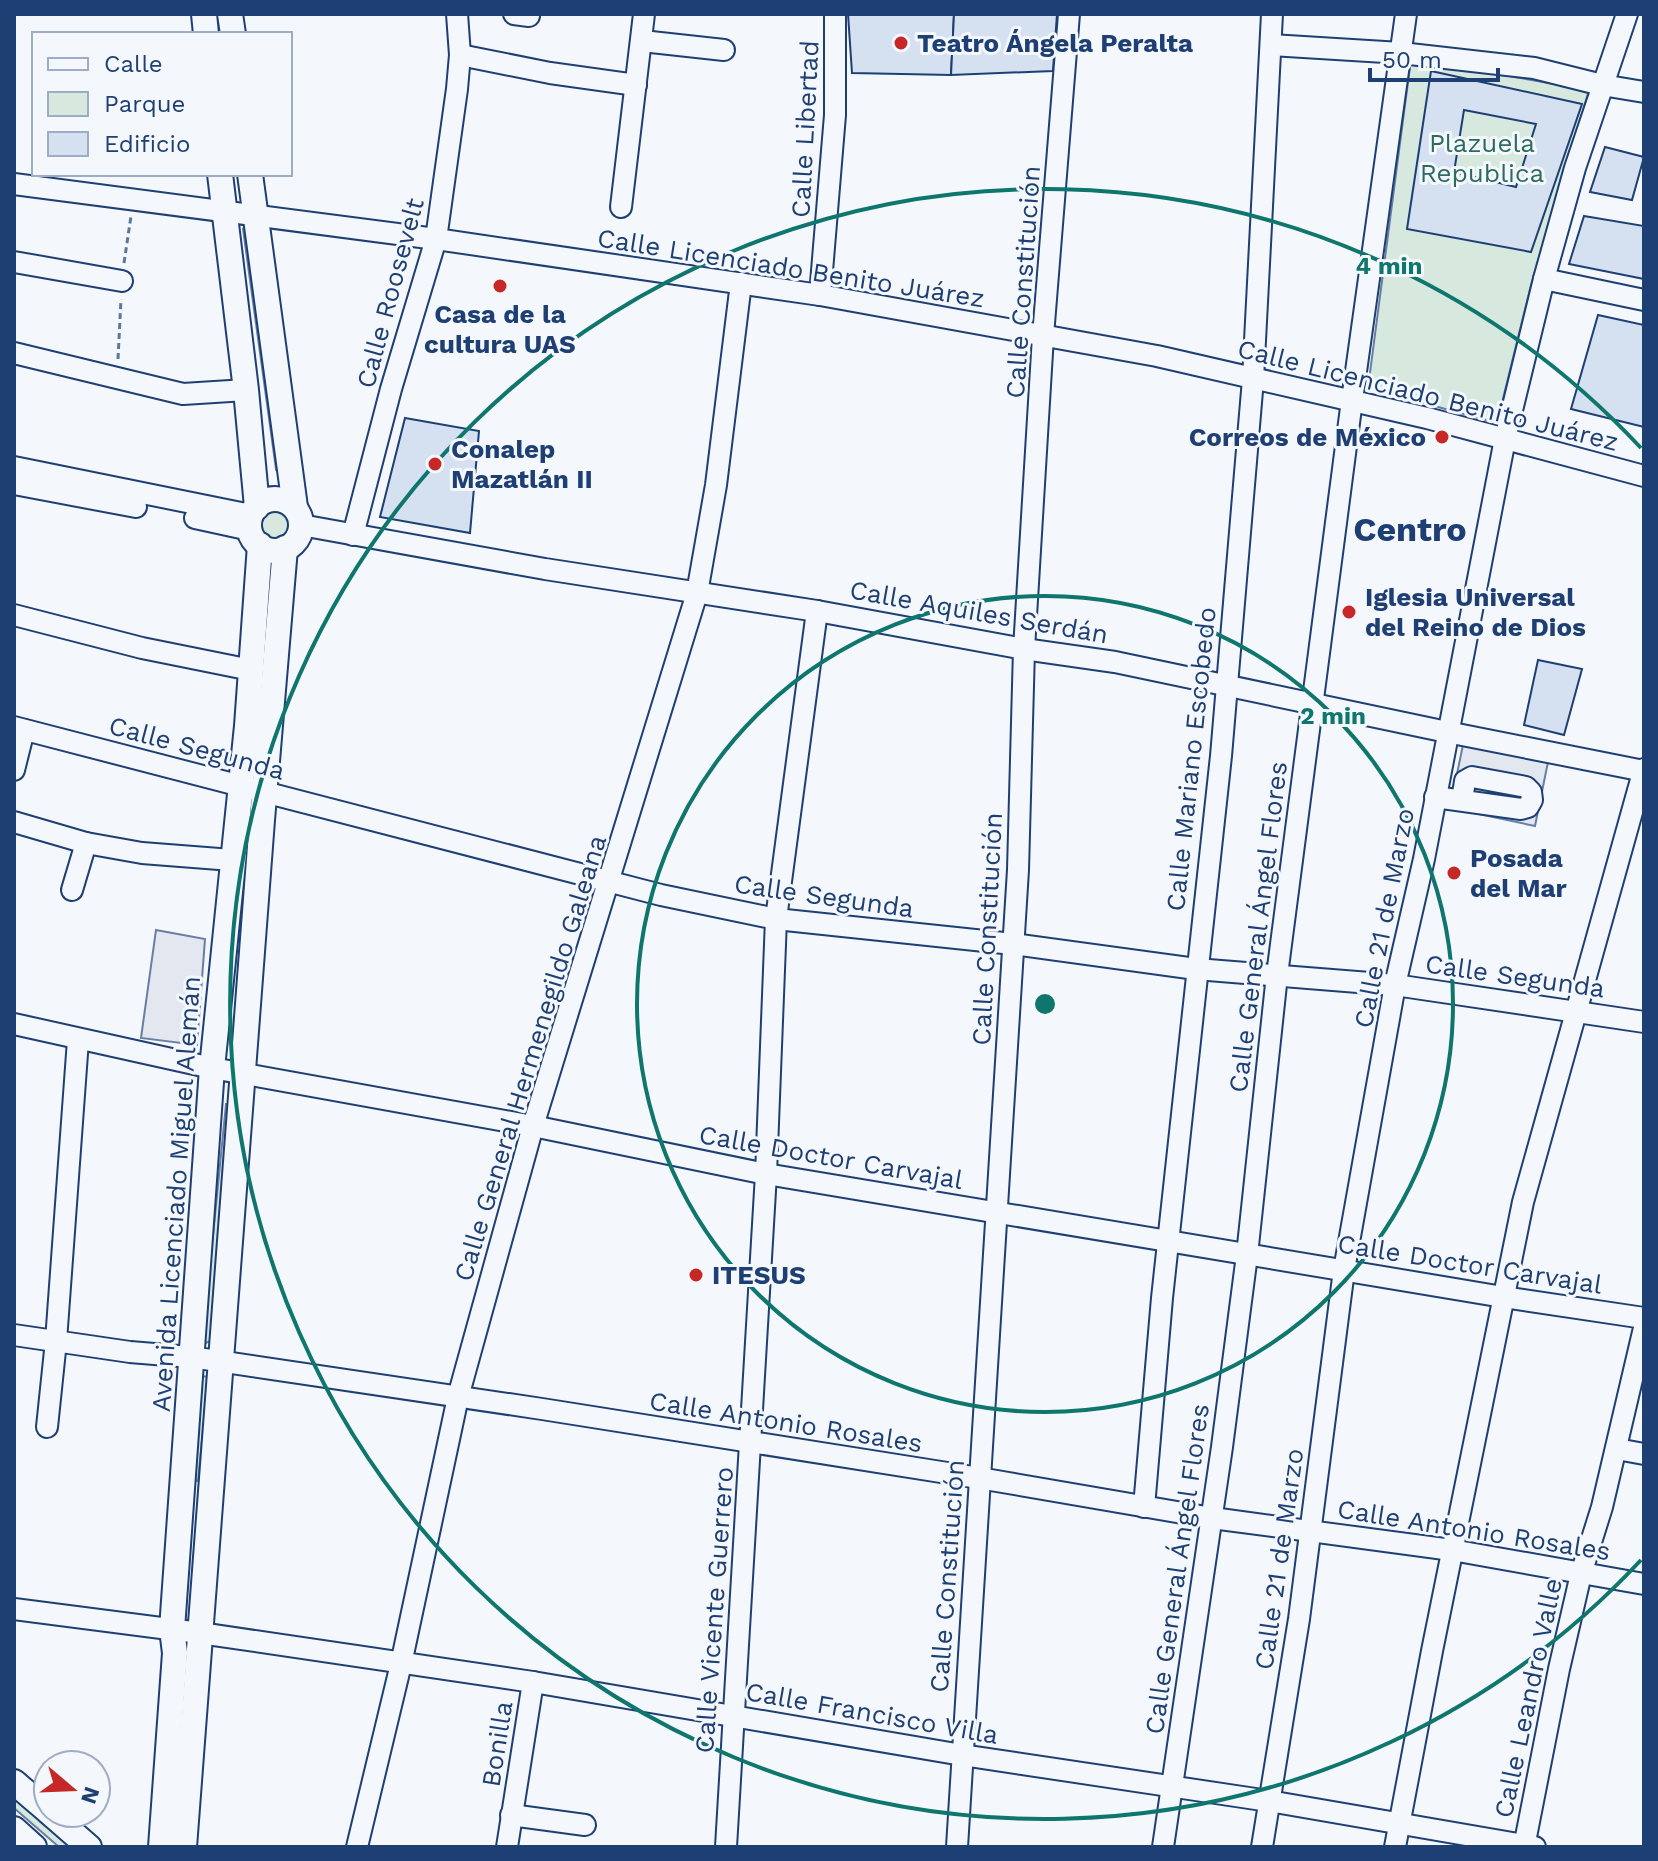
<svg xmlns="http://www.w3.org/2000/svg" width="1658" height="1861" font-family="'Work Sans',sans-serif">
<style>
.green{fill:#d7e8df;stroke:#687fa3;stroke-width:2}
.parking{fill:#e3e8f0;stroke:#687fa3;stroke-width:2}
.building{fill:#d5e0f0;stroke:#1d3f73;stroke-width:2;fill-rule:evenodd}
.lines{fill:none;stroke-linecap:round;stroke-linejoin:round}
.minor-casing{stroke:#1d3f73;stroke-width:24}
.major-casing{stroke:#1d3f73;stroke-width:28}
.path{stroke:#5e769c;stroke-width:3;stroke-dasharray:6 4;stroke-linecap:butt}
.minor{stroke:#f4f7fb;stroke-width:20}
.major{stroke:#f4f7fb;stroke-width:24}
.ring{fill:none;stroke:#0f766e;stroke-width:4}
.poi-dot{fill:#c62828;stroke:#f4f7fb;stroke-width:3}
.labels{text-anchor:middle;stroke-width:6;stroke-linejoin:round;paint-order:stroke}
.poi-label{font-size:26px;font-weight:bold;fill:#1d3f73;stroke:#f4f7fb;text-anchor:start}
.street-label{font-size:26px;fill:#1d3f73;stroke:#f4f7fb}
.park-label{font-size:26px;fill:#2c6c60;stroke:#f4f7fb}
.district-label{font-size:34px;font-weight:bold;fill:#1d3f73;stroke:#f4f7fb}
.centre{fill:#0f766e;stroke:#f4f7fb;stroke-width:4}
.ring-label{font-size:24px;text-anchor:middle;font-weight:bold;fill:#0f766e;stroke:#f4f7fb;stroke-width:6;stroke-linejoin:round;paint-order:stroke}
</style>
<rect width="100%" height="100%" fill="#f4f7fb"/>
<!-- green -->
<g class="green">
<polygon points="1411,59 1589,90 1531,285 1497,423 1368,388"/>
<polygon points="245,225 280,465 276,469 243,229"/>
<circle cx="275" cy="526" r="16"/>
<polygon points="237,1103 214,1339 206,1343 203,1337 226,1104"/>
<polygon points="202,1376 208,1377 198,1481 193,1480"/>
<polygon points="14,1791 82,1847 59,1847 14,1808"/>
</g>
<!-- parking -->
<g class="parking">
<polygon points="1464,740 1549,757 1535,826 1450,808"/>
<polygon points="156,930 205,939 197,1045 141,1038"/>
</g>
<!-- building -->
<g class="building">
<polygon points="848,14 954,14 951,75 852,73"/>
<polygon points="954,14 1057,14 1053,71 951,75"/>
<path d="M1431 71 1582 104 1531 252 1407 229ZM1464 110 1536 124 1516 187 1454 172Z"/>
<polygon points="1605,147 1644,157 1632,200 1590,192"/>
<polygon points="1584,216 1644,226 1644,279 1569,264"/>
<polygon points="1598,315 1644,325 1644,427 1571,409"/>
<polygon points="405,418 479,431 470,533 380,517"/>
<polygon points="1538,660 1582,669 1564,735 1524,725"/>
</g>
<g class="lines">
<!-- minor casing -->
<g class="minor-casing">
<g id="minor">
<polyline points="514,14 529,16"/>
<polyline points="642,41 724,50"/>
<polyline points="1271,45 1401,53 1534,68 1602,85 1644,92"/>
<polyline points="460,55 550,73 636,85"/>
<polyline points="14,184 436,239 820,295 1157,356 1427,418 1644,476"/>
<polyline points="621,207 644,14"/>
<polyline points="14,262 122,281"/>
<polyline points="1544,279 1644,300"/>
<polyline points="820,295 835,115 835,14"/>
<polyline points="14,353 183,394 246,390"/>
<polyline points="14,467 251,515"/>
<polyline points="14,484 136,507"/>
<polyline points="195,518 250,530"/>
<polyline points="301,525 545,569 817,611 1024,649 1115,662 1447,732 1644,771"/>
<polyline points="353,535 391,389 436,239 457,89 460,55 457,14"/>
<polyline points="14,615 142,648 251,670"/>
<polyline points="14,727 661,895 776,919 1013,944 1196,969 1395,985 1644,1022"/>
<polyline points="14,770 24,730"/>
<polyline points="1435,797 1521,809 1528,807 1532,800 1531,792 1526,787 1472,777 1465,781 1462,800"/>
<polyline points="14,822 86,843 142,853 232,860"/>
<polyline points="72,890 86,843"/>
<polyline points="14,1024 212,1068 533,1126 766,1174 1503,1297 1644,1318"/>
<polyline points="14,1335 130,1352 191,1357 542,1409 979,1478 1212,1518 1452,1550 1644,1584"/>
<polyline points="47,1427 56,1341 78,1040"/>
<polyline points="1617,1449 1644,1454"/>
<polyline points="1144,1507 1162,1298 1221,756 1253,379 1272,14"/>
<polyline points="14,1609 200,1633 533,1682 962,1755 1269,1801 1535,1847"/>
<polyline points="511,1815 585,1825"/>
<polyline points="357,1847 401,1664 458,1397 533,1126 697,593 716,485 741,283"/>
<polyline points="507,1847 533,1682"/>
<polyline points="726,1847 766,1174 776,919 817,611"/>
<polyline points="957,1847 1018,870 1024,649 1043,336 1069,14"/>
<polyline points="1163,1847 1222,1447 1247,1255 1277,975 1352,400 1406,14"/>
<polyline points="1262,1847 1299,1619 1344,1270 1395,985 1424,859 1505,439 1544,279 1575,168 1627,14"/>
<polyline points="1395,1847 1432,1651 1523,1202 1644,769"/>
<polyline points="1524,1847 1559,1669 1581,1574 1602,1507 1644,1328"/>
</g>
</g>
<!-- major casing -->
<g class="major-casing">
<g id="major">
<polyline points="204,14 206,34"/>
<polyline points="230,14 233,34"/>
<polyline points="220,174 246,390 257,507"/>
<polyline points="250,174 295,507"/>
<circle cx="275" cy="525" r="26"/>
<polyline points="14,1782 48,1811"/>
<polyline points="50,1813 89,1847"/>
<polyline points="14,1829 34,1847"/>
<polyline points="161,1847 175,1653 172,1629 212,1068 247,726 260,545"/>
<polyline points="184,1847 262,820 285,548"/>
</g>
</g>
<!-- path -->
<g class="path">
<polyline points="124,263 131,216"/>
<polyline points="118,359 121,299"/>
</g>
<!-- minor -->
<use href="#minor" class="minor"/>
<!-- major -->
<use href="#major" class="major"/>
</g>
<!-- distance rings -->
<g class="ring">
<circle cx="1045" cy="1004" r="408"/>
<path d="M1641 1560A815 815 0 1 1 1641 448"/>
</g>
<!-- markers -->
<g class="poi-dot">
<circle cx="901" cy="43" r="8"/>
<circle cx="500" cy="286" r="8"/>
<circle cx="1442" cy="437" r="8"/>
<circle cx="435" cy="464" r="8"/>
<circle cx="1349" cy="612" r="8"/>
<circle cx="1454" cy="873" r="8"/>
<circle cx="696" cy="1275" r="8"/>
</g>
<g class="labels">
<!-- poi labels -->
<g class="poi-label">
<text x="917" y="52">Teatro Ángela Peralta</text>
<text x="500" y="323" text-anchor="middle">Casa de la<tspan x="500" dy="30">cultura UAS</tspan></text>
<text x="1426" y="446" text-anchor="end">Correos de México</text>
<text x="451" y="458">Conalep<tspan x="451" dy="30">Mazatlán II</tspan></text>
<text x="1365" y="606">Iglesia Universal<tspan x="1365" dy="30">del Reino de Dios</tspan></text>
<text x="1470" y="867">Posada<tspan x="1470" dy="30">del Mar</tspan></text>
<text x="712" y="1284">ITESUS</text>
</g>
<!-- street labels -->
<g class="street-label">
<text transform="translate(805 129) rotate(-87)" y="9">Calle Libertad</text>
<text transform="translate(791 268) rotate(9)" y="9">Calle Licenciado Benito Juárez</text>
<text transform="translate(1023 282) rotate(-86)" y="9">Calle Constitución</text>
<text transform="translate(390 293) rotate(-75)" y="9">Calle Roosevelt</text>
<text transform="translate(1428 395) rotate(14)" y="9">Calle Licenciado Benito Juárez</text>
<text transform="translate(979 612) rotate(10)" y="9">Calle Aquiles Serdán</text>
<text transform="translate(197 748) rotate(15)" y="9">Calle Segunda</text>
<text transform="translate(1191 759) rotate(-84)" y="9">Calle Mariano Escobedo</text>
<text transform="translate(824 896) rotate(8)" y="9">Calle Segunda</text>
<text transform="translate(1384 918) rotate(-79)" y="9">Calle 21 de Marzo</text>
<text transform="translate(1258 927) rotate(-83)" y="9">Calle General Ángel Flores</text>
<text transform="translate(987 929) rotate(-87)" y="9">Calle Constitución</text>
<text transform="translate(1515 976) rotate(8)" y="9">Calle Segunda</text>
<text transform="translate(530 1058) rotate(-73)" y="9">Calle General Hermenegildo Galeana</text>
<text transform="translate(831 1157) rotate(10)" y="9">Calle Doctor Carvajal</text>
<text transform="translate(176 1194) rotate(-86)" y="9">Avenida Licenciado Miguel Alemán</text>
<text transform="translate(1470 1264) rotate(9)" y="9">Calle Doctor Carvajal</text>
<text transform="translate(786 1422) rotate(9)" y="9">Calle Antonio Rosales</text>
<text transform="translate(1474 1530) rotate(9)" y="9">Calle Antonio Rosales</text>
<text transform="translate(1279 1559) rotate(-82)" y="9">Calle 21 de Marzo</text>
<text transform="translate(1177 1569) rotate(-82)" y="9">Calle General Ángel Flores</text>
<text transform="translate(947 1576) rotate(-86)" y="9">Calle Constitución</text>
<text transform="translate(714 1610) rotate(-86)" y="9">Calle Vicente Guerrero</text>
<text transform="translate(1528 1698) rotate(-78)" y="9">Calle Leandro Valle</text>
<text transform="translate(872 1713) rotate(10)" y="9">Calle Francisco Villa</text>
<text transform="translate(497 1744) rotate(-81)" y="9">Bonilla</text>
</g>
<!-- park labels -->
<g class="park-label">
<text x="1482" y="152">Plazuela<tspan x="1482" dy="30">Republica</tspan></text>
</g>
<!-- district labels -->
<g class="district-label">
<text x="1410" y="541">Centro</text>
</g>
</g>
<circle cx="1045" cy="1004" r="12" class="centre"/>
<g class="ring-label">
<text x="1389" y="274">4 min</text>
<text x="1333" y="724">2 min</text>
</g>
<!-- border -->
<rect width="1658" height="1861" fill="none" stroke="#1d3f73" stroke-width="32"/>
<!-- legend -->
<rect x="32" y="32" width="260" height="144" fill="#f4f7fb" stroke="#9eadc5" stroke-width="2"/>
<rect x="48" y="58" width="40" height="12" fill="#f4f7fb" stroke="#9eadc5" stroke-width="2"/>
<text x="104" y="72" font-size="24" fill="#1d3f73">Calle</text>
<rect x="48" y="92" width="40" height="24" fill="#d7e8df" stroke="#9eadc5" stroke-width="2"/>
<text x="104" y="112" font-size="24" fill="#1d3f73">Parque</text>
<rect x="48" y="132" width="40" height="24" fill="#d5e0f0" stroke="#9eadc5" stroke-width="2"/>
<text x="104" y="152" font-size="24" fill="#1d3f73">Edificio</text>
<!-- north arrow -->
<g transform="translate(72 1789) rotate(109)"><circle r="38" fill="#f4f7fb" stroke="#9eadc5" stroke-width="2"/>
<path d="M0-6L14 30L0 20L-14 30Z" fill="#c62828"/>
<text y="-12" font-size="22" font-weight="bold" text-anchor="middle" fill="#1d3f73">N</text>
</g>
<!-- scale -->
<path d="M1370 68v12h128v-12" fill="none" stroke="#1d3f73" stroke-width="4"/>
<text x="1382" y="68" font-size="24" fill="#1d3f73" stroke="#f4f7fb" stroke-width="6" paint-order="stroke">50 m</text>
</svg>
